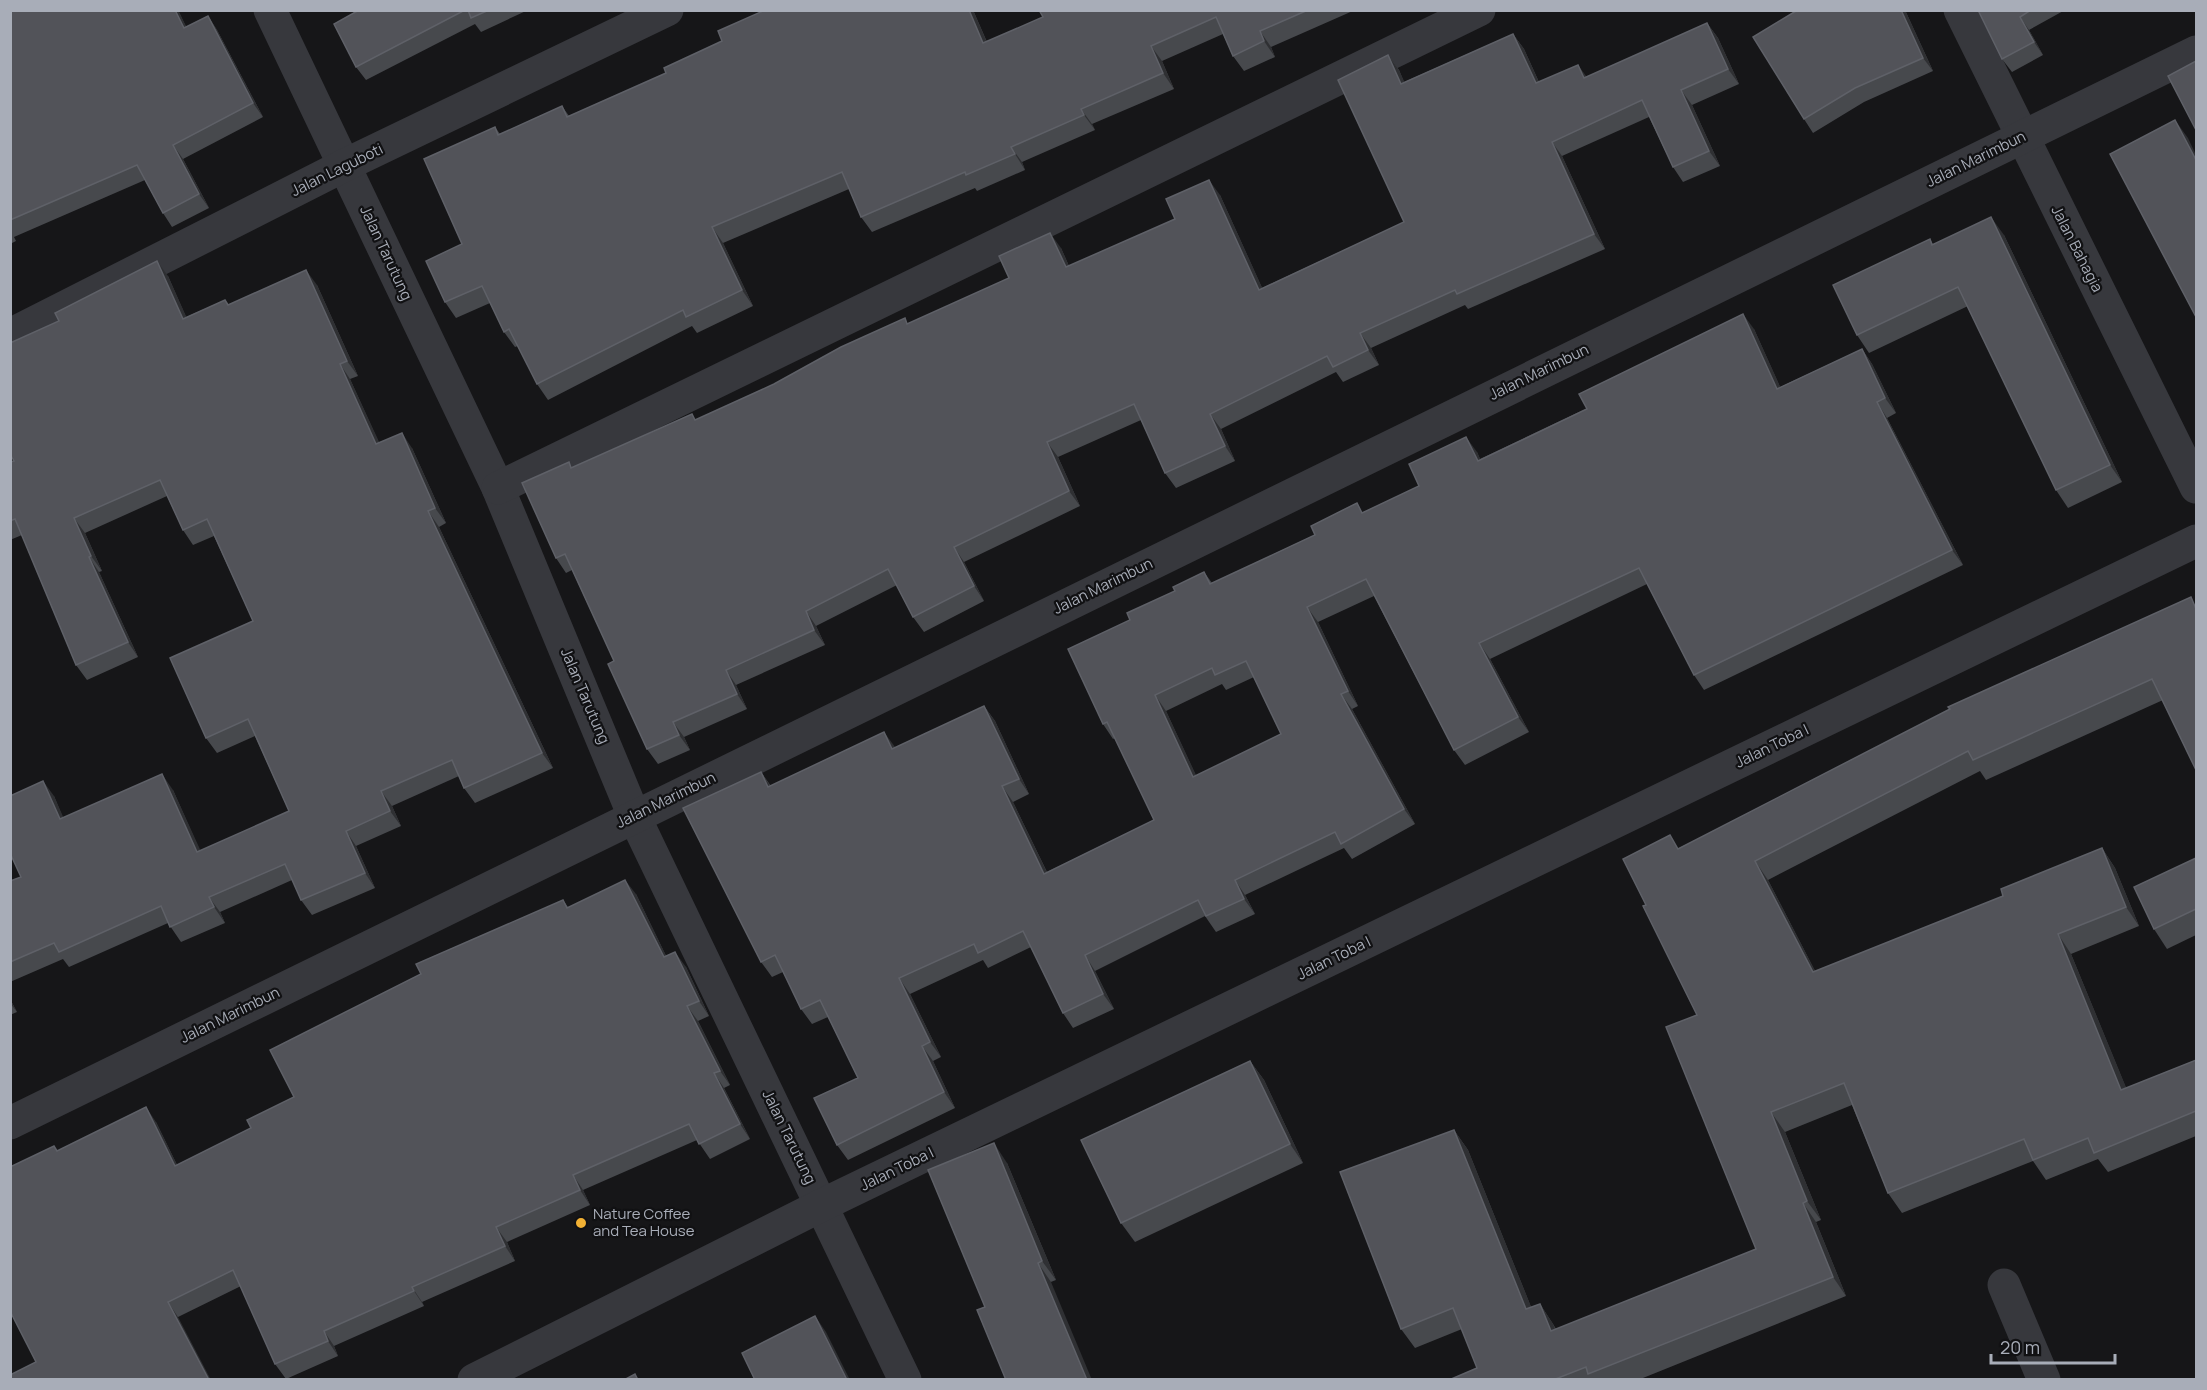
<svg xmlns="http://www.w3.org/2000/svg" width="2207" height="1390" font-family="Manrope,sans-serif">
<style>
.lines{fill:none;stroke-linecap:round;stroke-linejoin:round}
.minor{stroke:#37383d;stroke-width:33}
.wall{fill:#47494d;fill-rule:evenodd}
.shaded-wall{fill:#2f3033}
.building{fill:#525359;stroke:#5f6168;stroke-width:1.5;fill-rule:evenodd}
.poi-dot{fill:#f2b134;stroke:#111113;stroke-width:2}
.labels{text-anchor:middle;stroke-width:4.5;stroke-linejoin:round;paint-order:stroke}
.street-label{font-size:15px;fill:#a8adb8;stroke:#111113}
.poi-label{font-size:15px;fill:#a8adb8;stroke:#111113;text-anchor:start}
</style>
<rect width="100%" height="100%" fill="#161618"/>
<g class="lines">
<!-- minor -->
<g class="minor">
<polyline points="270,10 498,488 634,816 905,1380"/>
<polyline points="1960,10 2196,487"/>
<polyline points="10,335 345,165 667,10"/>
<polyline points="498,488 1479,10"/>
<polyline points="10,1123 2196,52"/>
<polyline points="2004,1285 2044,1380"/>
<polyline points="474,1380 822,1205 2196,541"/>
</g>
</g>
<!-- wall -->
<g class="wall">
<polygon points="10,10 178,10 186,27 208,16 217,30 263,117 183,159 209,208 172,227 163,213 145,180 14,237 16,241 10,244"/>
<polygon points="359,10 528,10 481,32 475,24 366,80 356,67"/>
<polygon points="765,10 973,10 987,42 1043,17 1039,10 1355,10 1271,47 1275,57 1244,71 1233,56 1223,34 1162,61 1174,89 1092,124 1095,130 1022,162 1025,170 977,191 975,188 872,232 861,217 849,189 723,243 753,306 697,333 692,326 548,400 537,384 518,346 515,347 504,332 490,303 456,318 445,302 495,127 500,134 562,106 569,116 666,73 722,41"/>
<polygon points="1905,10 1933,71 1864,102 1813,133 1804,119"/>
<polygon points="1978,10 2065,10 2029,30 2043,55 2012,72 2002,59"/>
<polygon points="1707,23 1718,38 1739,84 1692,105 1720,166 1683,182 1673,167 1649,117 1562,156 1605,249 1468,309 1465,305 1371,348 1379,365 1343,382 1336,372 1221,429 1235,461 1176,488 1165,473 1141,420 1058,457 1080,506 964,562 984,601 924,632 913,617 897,585 816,626 825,645 736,685 747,709 684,737 690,750 658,764 647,749 614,661 572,570 566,573 556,558 569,462 572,468 696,420 1009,278 1061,248 1069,266 1175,219 1220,195 1262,288 1404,222 1388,55 1399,70 1404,82 1513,34 1524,49 1539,82 1587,77"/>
<polygon points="2004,235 2122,482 2068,508 2056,490 1968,306 1869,353 1857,335 1930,239 1933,244"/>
<polygon points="168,276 186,317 225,300 229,305 317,285 358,376 350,379 379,443 412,448 446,523 439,527 553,768 475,803 464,788 459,776 392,806 401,826 356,846 375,888 312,915 301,900 292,880 220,912 225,923 181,942 168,923 69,967 63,959 10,982 10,881 21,877 54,796 63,818 173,790 200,851 289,811 255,736 217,753 206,738 253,621 214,536 193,545 183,530 167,496 85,533 102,571 99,572 138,657 87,680 76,665 22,535 10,540 10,462 14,461"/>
<path d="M1754 329 1780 387 1862 349 1872 364 1896 413 1887 418 1963 565 1704 690 1694 675 1647 584 1490 659 1529 732 1465 765 1454 750 1374 596 1318 622 1358 706 1352 709 1415 824 1352 859 1344 848 1245 895 1255 914 1216 932 1205 916 1095 971 1114 1009 1073 1028 1063 1013 1031 947 988 968 983 960 910 994 941 1057 933 1061 955 1108 848 1160 837 1145 858 1078 828 1017 812 1024 801 1009 783 972 772 977 761 962V772L771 786 895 748 984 706 995 721 1029 794 1013 802 1047 872 1154 820 1115 738 1113 739 1103 724 1130 620 1204 572 1212 583 1419 486 1477 452 1480 459ZM1254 677 1281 734 1196 776 1166 711 1222 684 1226 690Z"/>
<polygon points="2191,597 2163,700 1986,780 1980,771 1768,880 1815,971 2003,896 2102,848 2115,868 2139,926 2071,954 2126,1088 2196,1060 2196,1136 2108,1172 2098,1159 2046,1180 2033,1161 1902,1213 1888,1193 1852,1105 1785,1132 1821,1220 1816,1222 1846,1296 1638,1380 1449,1380 1477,1368 1462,1329 1415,1348 1401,1329 1454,1130 1468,1150 1531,1307 1540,1304 1553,1324 1556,1329 1756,1249 1697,1015 1646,905 1679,848"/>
<polygon points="2196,858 2196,935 2167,949 2154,929"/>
<polygon points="636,894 666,956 686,967 709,1016 698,1021 730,1085 724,1088 750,1139 710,1159 697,1140 583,1190 590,1205 507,1242 515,1261 422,1302 424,1306 334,1346 338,1356 286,1379 275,1364 241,1286 178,1317 36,1362 58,1151 156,1122 177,1165 251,1128 294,1097 421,974 563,900 568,907"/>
<polygon points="10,999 17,1012 10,1015"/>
<polygon points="1250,1061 1264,1080 1303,1163 1135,1242 1121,1223"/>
<polygon points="1007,1163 1056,1280 985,1307"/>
</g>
<!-- shaded-wall -->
<g class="shaded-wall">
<polygon points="175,10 178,10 194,42 184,28"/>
<polygon points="969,10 973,10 994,59 983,43"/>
<polygon points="1901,10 1905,10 1933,71 1923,58"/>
<polygon points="208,16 217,30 263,117 253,103"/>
<polygon points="2020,17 2029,30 2043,55 2034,42"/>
<polygon points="1707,23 1718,38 1739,84 1728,69"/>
<polygon points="1260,31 1271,47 1275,57 1264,41"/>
<polygon points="1513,34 1524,49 1546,98 1536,83"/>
<polygon points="1151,46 1162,61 1174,89 1163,73"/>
<polygon points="1388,55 1399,70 1412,99 1401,84"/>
<polygon points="1578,65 1589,80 1584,78"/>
<polygon points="1681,90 1692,105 1720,166 1709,151"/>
<polygon points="1081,109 1092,124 1095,130 1084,115"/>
<polygon points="2175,120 2188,138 2196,155 2196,160"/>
<polygon points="1552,142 1562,156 1605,249 1594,234"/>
<polygon points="173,145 183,159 209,208 199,194"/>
<polygon points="1011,147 1022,162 1025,170 1015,154"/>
<polygon points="1209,180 1220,195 1270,305 1259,290"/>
<polygon points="1991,217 2004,235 2122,482 2110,465"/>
<polygon points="712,227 723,243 753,306 742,290"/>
<polygon points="1050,233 1061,248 1076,282 1066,267"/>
<polygon points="157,261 168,276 194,334 183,319"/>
<polygon points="306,270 317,285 358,376 347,361"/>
<polygon points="1743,314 1754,329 1788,404 1777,389"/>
<polygon points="1360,333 1371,348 1379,365 1368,350"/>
<polygon points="1862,349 1872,364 1896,413 1885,398"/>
<polygon points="340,364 350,379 387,459 376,444"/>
<polygon points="1877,402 1887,418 1963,565 1952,550"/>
<polygon points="1210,414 1221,429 1235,461 1225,446"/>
<polygon points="402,433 412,448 446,523 435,508"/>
<polygon points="1466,437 1477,452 1488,476 1478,461"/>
<polygon points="1047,442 1058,457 1080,506 1069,491"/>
<polygon points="428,511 439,527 553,768 542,753"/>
<polygon points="74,518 85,533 102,571 91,556"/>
<polygon points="954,547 964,562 984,601 974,586"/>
<polygon points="89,557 99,572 138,657 128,642"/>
<polygon points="1307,607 1318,622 1358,706 1348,691"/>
<polygon points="806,611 816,626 825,645 814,630"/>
<polygon points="1479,643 1490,659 1529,732 1518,717"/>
<polygon points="726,670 736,685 747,709 737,694"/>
<polygon points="1341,694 1352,709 1415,824 1404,809"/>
<polygon points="1155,695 1166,711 1204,792 1193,777"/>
<polygon points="984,706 995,721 1029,794 1019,779"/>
<polygon points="673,722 684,737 690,750 679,735"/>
<polygon points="884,732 895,747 903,764 892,749"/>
<polygon points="761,772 771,787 768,787"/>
<polygon points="162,774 173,790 208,867 197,852"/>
<polygon points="43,781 54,796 71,835 60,819"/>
<polygon points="1002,786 1013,802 1055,889 1044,874"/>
<polygon points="381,791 392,806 401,826 390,811"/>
<polygon points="346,831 356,846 375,888 365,873"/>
<polygon points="2102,848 2115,868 2139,926 2126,907"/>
<polygon points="1755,861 1768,880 1826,992 1813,972"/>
<polygon points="625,880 636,894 674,972 664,957"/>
<polygon points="1235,880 1245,895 1255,914 1244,899"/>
<polygon points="209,897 220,912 225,923 214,907"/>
<polygon points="2058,934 2071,954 2135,1109 2121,1090"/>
<polygon points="675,952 686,967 709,1016 699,1001"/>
<polygon points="1085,955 1095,971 1114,1009 1103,994"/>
<polygon points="899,978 910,994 941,1057 930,1042"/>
<polygon points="10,999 17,1012 10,1003"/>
<polygon points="687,1006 698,1021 730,1085 720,1071"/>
<polygon points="922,1046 933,1061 955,1108 944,1092"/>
<polygon points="1250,1061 1264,1080 1303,1163 1290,1144"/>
<polygon points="714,1073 724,1088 750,1139 740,1124"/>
<polygon points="146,1107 156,1122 185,1181 175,1166"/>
<polygon points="1771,1112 1785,1132 1821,1220 1807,1201"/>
<polygon points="1454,1130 1468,1150 1540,1329 1526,1309"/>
<polygon points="994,1143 1007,1163 1056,1280 1042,1261"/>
<polygon points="573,1175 583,1190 590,1205 580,1190"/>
<polygon points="1803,1203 1816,1222 1846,1296 1833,1277"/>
<polygon points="496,1227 507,1242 515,1261 505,1246"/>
<polygon points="1038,1263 1051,1282 1092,1380 1087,1380"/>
<polygon points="412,1287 422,1302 424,1306 414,1291"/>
<polygon points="168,1302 178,1317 211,1380 209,1380"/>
<polygon points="1540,1304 1553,1324 1564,1351 1551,1331"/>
<polygon points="815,1316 826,1332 850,1380 847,1380"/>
<polygon points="324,1331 334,1346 338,1356 328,1341"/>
</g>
<!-- building -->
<g class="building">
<polygon points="10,10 175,10 184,28 208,16 253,103 173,145 199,194 163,213 137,165 10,220"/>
<polygon points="359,10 465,10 356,67 334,24"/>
<polygon points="468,10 489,10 471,18"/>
<polygon points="765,10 969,10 983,43 1043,17 1039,10 1308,10 1260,31 1264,41 1233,56 1216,17 1151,46 1163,73 1081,109 1084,115 1011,147 1015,154 966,175 965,172 861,217 842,172 712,227 742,290 686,317 683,310 537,384 509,329 504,332 482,286 445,302 426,261 462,244 424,159 495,127 498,135 562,106 567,117 666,73 664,68 722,41 718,31"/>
<polygon points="1795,10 1901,10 1923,58 1855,88 1804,119 1753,37 1796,11"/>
<polygon points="1978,10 2031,10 2020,17 2034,42 2002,59"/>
<polygon points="1707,23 1728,69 1681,90 1709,151 1673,167 1642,100 1552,142 1594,234 1457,294 1455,290 1360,333 1368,350 1333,367 1327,356 1210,414 1225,446 1165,473 1134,404 1047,442 1069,491 954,547 974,586 913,617 888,569 806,611 814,630 726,670 737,694 673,722 679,735 647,749 608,664 614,661 565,554 556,558 522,483 569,462 571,468 692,414 695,420 774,384 841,347 905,318 907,324 1009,278 999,256 1050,233 1066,267 1175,219 1166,199 1209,180 1259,290 1404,222 1338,80 1388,55 1401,84 1513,34 1536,83 1578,65 1584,78"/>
<polygon points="2196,61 2196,130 2168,76"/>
<polygon points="2175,120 2196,160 2196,317 2110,154"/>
<polygon points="1991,217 2110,465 2056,490 1958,287 1857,335 1833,285 1930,239 1932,245"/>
<polygon points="157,261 183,319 225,300 228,305 306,270 347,361 340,364 376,444 402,433 435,508 428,511 542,753 464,788 452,760 381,791 390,811 346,831 365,873 301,900 285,864 209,897 214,907 170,927 161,906 59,952 54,943 10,962 10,881 21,877 10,853 10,796 43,781 60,819 162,774 197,852 289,811 248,719 206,738 170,658 253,621 207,519 183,530 160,480 74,518 91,556 89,557 128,642 76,665 15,519 10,521 10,462 14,461 10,454 10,343 59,321 55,313"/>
<path d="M1743 314 1777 389 1862 349 1885 398 1877 402 1952 550 1694 675 1639 568 1479 643 1518 717 1454 750 1366 579 1307 607 1348 691 1341 694 1404 809 1341 844 1335 832 1235 880 1244 899 1206 916 1198 900 1085 955 1103 994 1063 1013 1023 931 978 953 974 944 899 978 930 1042 922 1046 944 1092 837 1145 814 1098 858 1078 820 1000 801 1009 775 955 761 962 683 808 761 772 768 787 884 732 892 749 984 706 1019 779 1002 786 1044 874 1154 820 1107 722 1103 724 1068 649 1130 620 1127 613 1175 591 1173 587 1204 572 1210 584 1315 535 1311 526 1357 503 1362 513 1419 486 1409 464 1466 437 1478 461 1587 409 1579 394ZM1246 661 1281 734 1193 777 1155 695 1212 668 1215 675Z"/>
<polygon points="2191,597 2196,609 2196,770 2152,679 1973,760 1968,751 1755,861 1813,972 2003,896 2001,889 2102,848 2126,907 2058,934 2121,1090 2196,1060 2196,1111 2094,1153 2088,1138 2033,1160 2024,1139 1888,1193 1844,1083 1771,1112 1807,1201 1803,1203 1833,1277 1588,1374 1586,1367 1553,1380 1449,1380 1477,1368 1453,1308 1401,1329 1340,1172 1454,1130 1526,1309 1540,1304 1551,1331 1756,1249 1666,1027 1697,1015 1643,906 1646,905 1623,859 1670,835 1678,849 1950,709 1948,707"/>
<polygon points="2196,858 2196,909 2154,929 2134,887"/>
<polygon points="625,880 664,957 675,952 699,1001 687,1006 720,1071 714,1073 740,1124 699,1144 689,1124 573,1175 580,1190 496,1227 505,1246 412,1287 414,1291 324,1331 328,1341 275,1364 233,1270 168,1302 209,1380 10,1380 10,1375 36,1362 10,1311 10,1167 54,1146 57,1151 146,1107 175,1166 251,1128 247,1120 294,1097 270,1050 421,974 416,964 563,900 567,908"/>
<polygon points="1250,1061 1290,1144 1121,1223 1081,1140"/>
<polygon points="994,1143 1042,1261 1038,1263 1087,1380 1006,1380 977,1310 985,1307 928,1170"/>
<polygon points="815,1316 847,1380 755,1380 742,1353"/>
<polygon points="635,1374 638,1380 624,1380"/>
</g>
<!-- markers -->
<circle class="poi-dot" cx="581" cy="1223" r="6"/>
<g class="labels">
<!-- street labels -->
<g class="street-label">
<text transform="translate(1976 159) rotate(-26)" y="5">Jalan Marimbun</text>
<text transform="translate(337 170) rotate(-26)" y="5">Jalan Laguboti</text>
<text transform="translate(2077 249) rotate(63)" y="5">Jalan Bahagia</text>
<text transform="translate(386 253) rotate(65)" y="5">Jalan Tarutung</text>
<text transform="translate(1539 372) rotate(-26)" y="5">Jalan Marimbun</text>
<text transform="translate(1103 586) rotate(-26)" y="5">Jalan Marimbun</text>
<text transform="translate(585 696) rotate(67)" y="5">Jalan Tarutung</text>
<text transform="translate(1772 746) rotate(-26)" y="5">Jalan Toba I</text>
<text transform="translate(666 800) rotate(-26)" y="5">Jalan Marimbun</text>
<text transform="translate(1334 958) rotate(-26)" y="5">Jalan Toba I</text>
<text transform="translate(230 1015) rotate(-26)" y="5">Jalan Marimbun</text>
<text transform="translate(789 1137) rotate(64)" y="5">Jalan Tarutung</text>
<text transform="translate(897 1169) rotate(-26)" y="5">Jalan Toba I</text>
</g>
<!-- poi labels -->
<g class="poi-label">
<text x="593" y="1219">Nature Coffee<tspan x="593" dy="17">and Tea House</tspan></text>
</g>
</g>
<!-- border -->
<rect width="2207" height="1390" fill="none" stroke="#a8adb8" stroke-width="24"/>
<!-- scale -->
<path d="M1991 1354v9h124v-9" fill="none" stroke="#a8adb8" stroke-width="3"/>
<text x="2000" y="1354" font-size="18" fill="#a8adb8" stroke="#111113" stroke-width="4.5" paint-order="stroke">20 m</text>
</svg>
